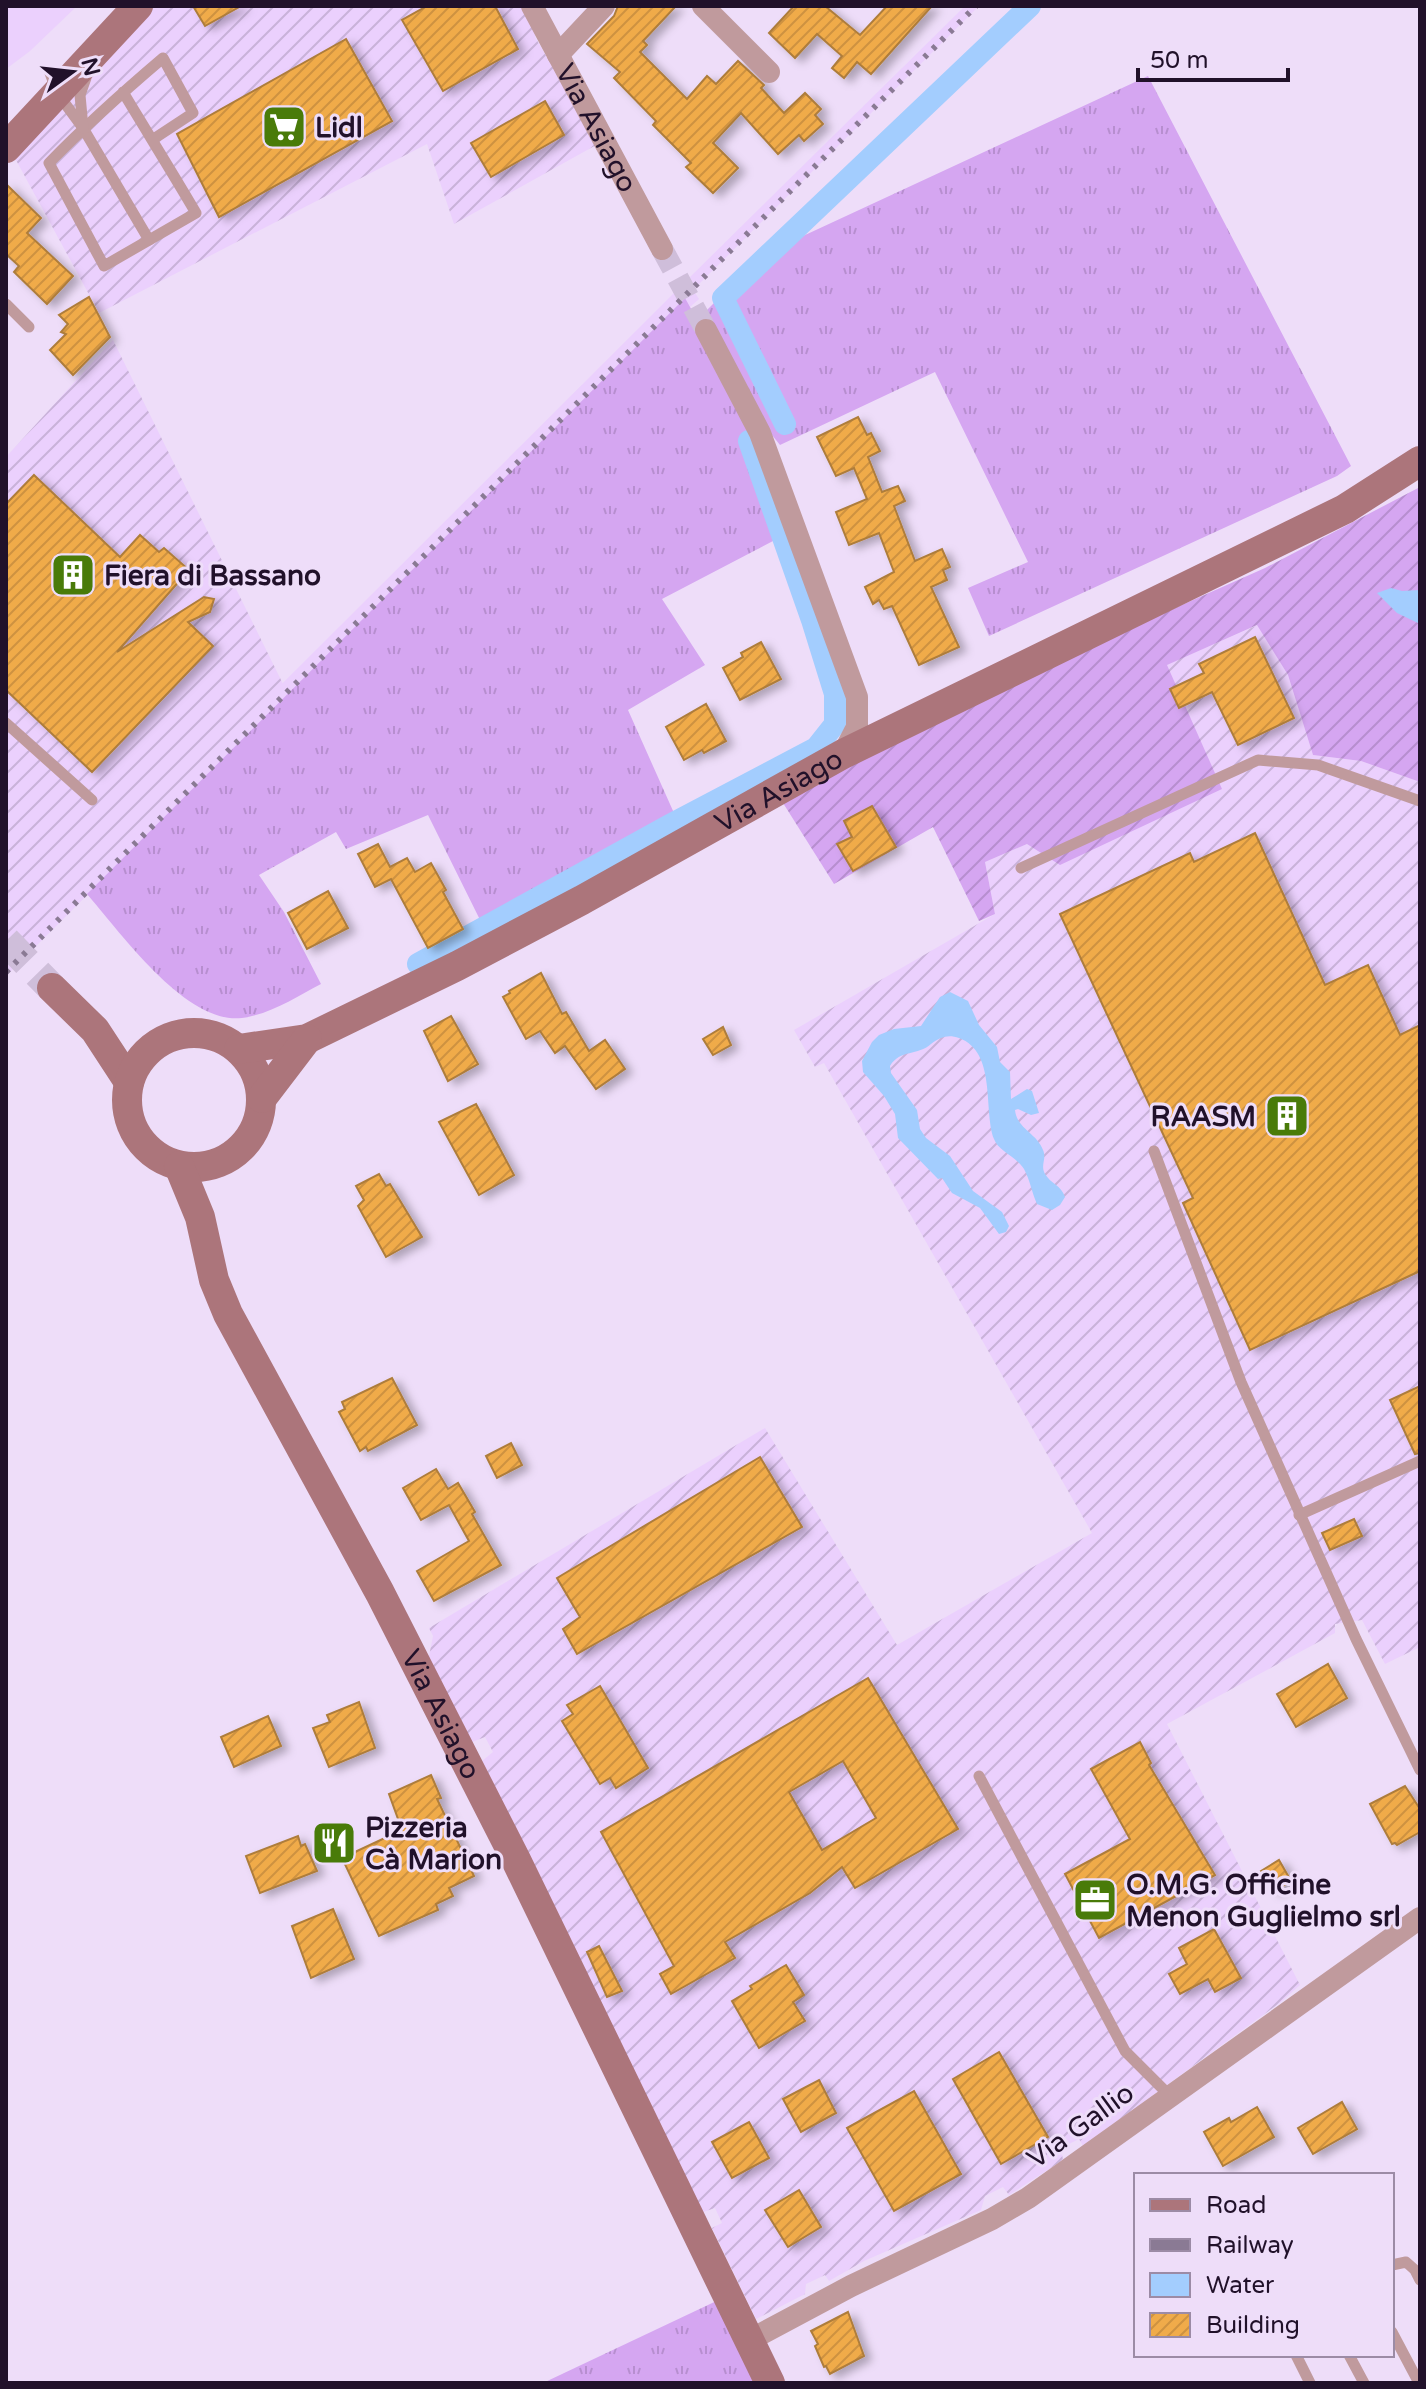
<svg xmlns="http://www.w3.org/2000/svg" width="1426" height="2389" font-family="'Varela Round',sans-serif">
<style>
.built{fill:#ebd0fd}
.industrial{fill:url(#industrial-furrows)}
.grass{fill:url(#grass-tufts)}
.garden{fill:url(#garden-furrows)}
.water{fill:#a3cdfe}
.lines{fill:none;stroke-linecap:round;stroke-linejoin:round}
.canal{stroke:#a3cdfe;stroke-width:22}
.building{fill:url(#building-hatch);stroke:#ae7d3b;stroke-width:2;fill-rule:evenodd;filter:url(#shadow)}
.street-tunnel{stroke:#cfbeda;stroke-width:22;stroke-dasharray:22 11;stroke-linecap:butt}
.secondary-tunnel{stroke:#cfbeda;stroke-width:30;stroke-dasharray:30 15;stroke-linecap:butt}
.lane{stroke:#c09a9d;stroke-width:11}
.street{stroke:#c09a9d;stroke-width:22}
.secondary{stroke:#ac757b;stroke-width:30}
.rail{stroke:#8a7a94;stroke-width:6;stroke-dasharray:4 8;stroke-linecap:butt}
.labels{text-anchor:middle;stroke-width:6;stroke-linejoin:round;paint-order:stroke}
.poi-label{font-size:28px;font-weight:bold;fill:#21112a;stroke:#eeddf9;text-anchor:start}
.street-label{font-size:28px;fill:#21112a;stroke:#eeddf9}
</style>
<defs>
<pattern id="industrial-furrows" width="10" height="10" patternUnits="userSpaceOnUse" patternTransform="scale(2)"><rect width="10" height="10" fill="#ebd0fd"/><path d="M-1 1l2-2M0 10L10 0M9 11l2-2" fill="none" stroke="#c9b2d9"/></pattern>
<pattern id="grass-tufts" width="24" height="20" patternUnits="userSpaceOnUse" patternTransform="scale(2)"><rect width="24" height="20" fill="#d5a6f1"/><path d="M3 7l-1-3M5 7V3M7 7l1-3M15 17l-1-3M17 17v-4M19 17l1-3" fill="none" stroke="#b78ecf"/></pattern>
<pattern id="garden-furrows" width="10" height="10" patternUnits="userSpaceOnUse" patternTransform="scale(2)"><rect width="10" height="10" fill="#d5a6f1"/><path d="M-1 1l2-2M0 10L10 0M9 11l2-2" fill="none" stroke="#b78ecf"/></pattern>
<pattern id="building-hatch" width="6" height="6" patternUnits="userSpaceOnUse" patternTransform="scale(2)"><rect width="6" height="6" fill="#f0ab4a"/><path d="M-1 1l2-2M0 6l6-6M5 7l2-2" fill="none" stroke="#ce9241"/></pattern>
<filter id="shadow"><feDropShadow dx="7" dy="4" stdDeviation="4" flood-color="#0004"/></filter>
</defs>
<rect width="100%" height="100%" fill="#eeddf9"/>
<!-- built -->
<g class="built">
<polygon points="6,6 77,6 30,51 6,69"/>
<polygon points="965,6 979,6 693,290 699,299 690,307 685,299 6,976 6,959 679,288 676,282 684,274 687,280"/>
</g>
<!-- industrial -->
<g class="industrial">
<polygon points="150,6 523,6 537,31 535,37 598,144 454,224 427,144 99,313 10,149"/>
<polygon points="113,340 283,684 6,959 6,457"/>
<polygon points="1258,625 1288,675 1313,755 1361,761 1420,782 1420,1647 1385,1664 1362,1620 1335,1624 1335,1633 1167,1724 1300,1985 1281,2002 1083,2146 1079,2139 1061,2148 1063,2160 1009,2195 1003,2187 985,2196 981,2210 864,2261 829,2281 825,2275 806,2284 805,2294 756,2319 712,2228 722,2223 715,2208 703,2212 482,1761 493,1752 485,1737 472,1742 428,1661 433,1636 429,1628 765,1428 897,1645 1092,1533 824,1063 815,1067 794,1030 995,914 985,862 1027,844 1221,789 1166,665"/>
</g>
<!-- grass -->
<g class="grass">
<polygon points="1148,76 1351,466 1337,476 989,636 968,588 1028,562 935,372 780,445 764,425 705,312 762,255"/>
<path d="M685 298 726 371 794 530 662 599 705 665 628 710 682 831 489 938 428 815 346 849 336 832 259 875 284 912 321 984C296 997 271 1014 242 1018 186 1025 120 932 87 894Z"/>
<polygon points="727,2296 770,2383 543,2383"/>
</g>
<!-- garden -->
<polygon class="garden" points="1420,487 1420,782 1361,761 1313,755 1288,675 1257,625 1167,665 1222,789 1060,865 1027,844 985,862 995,914 979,921 933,827 834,884 778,795 1002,685 1265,568"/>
<!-- water -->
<g class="water">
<polygon points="1391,588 1402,591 1420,590 1420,624 1397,613 1377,593"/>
<path d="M950 992 968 1001 979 1025 997 1047 1000 1062 1010 1072 1011 1099 1027 1089 1032 1091 1039 1113 1031 1115 1018 1109 1015 1110C1017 1129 1037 1133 1043 1150 1047 1159 1040 1165 1045 1174 1051 1184 1061 1185 1065 1197L1060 1205 1052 1210 1037 1204C1032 1193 1030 1180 1024 1169 1017 1157 998 1151 994 1139 983 1110 997 1052 959 1038 948 1034 940 1037 931 1044 918 1056 900 1049 890 1066L891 1073 917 1110 920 1129 926 1138 950 1156 973 1191 1002 1212 1009 1226 1006 1232 999 1234 980 1208 952 1193 942 1178 938 1179 898 1138 895 1114 884 1096 863 1072 862 1061 872 1042 879 1035 894 1029 921 1026 940 997Z"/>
</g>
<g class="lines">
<!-- canal -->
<g class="canal">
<polyline points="785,424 723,298 1030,6"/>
<polyline points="418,964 670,825 816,748 835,724 835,694 812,620 749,441"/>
</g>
</g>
<!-- building -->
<g class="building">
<polygon points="193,6 241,6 205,26"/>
<polygon points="427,6 495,6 518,49 443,91 402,20"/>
<polygon points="618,6 676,6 643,41 647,45 640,52 687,99 707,76 716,84 738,61 764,85 761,88 784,113 805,93 821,109 815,115 823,124 804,141 799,135 778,154 741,113 713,143 738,168 713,193 686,167 691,163 653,125 656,121 614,78 620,72 587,44 614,16"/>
<polygon points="794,6 825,6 860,35 887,6 932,6 871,74 857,62 844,78 832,68 842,56 817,34 795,58 769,33"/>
<polygon points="346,39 392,121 219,217 177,134"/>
<polygon points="545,101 564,135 491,177 471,143"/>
<polygon points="6,184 41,218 27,233 73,276 47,304 14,272 19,266 6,254"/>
<polygon points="89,297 110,337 73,375 50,350 66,334 61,332 68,324 59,315"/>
<polygon points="858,417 867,435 871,433 880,451 868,457 882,492 898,486 905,501 894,506 915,561 942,549 950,567 943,570 947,580 931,587 959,647 919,665 892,606 884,609 879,600 873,604 865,587 894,572 879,533 849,545 836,512 867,499 854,468 836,476 817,437"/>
<polygon points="34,475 120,557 140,535 159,552 164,548 189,570 117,652 204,597 214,599 210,612 188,622 213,646 92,772 6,690 6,504"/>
<polygon points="1255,637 1294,718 1238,745 1212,692 1179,708 1170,689 1204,673 1199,664"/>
<polygon points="761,642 781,679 740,700 723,668 743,657 741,653"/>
<polygon points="706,704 726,741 704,753 702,750 684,760 666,727"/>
<polygon points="872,806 896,847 853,871 837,844 852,837 844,821"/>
<polygon points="1255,833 1325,985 1368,965 1400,1035 1420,1025 1420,1271 1250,1350 1183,1203 1193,1198 1060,914 1190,853 1194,862"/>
<polygon points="378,844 390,867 407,858 415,872 431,863 446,890 443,892 463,929 428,948 391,879 375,887 358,854"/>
<polygon points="328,891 348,928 307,949 288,913"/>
<polygon points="541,973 562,1014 566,1012 589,1051 605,1040 625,1069 596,1089 565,1046 555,1053 540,1031 526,1039 503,997 510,993 509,991"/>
<polygon points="451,1016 478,1064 448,1081 424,1031"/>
<polygon points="723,1027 731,1045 713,1055 703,1039"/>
<polygon points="476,1104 514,1175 479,1195 439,1122"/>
<polygon points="379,1174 386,1186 390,1184 422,1237 386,1257 358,1206 364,1200 356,1186"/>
<polygon points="392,1378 417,1425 368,1451 366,1447 360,1451 339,1412 345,1409 342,1402"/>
<polygon points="1420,1386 1420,1453 1415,1454 1390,1400"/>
<polygon points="511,1443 522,1465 497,1478 486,1456"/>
<polygon points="760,1457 802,1527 577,1654 563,1629 580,1617 557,1578"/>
<polygon points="436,1469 448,1489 458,1483 475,1512 472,1514 501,1565 434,1601 417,1571 469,1541 449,1505 421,1520 403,1488"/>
<polygon points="1354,1519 1362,1536 1330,1550 1322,1533"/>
<polygon points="1328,1664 1347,1698 1296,1727 1277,1694"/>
<path d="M868 1678 958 1829 855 1888 842 1867 810 1893 725 1942 735 1958 671 1994 660 1974 674 1966 601 1832ZM843 1761 876 1818 822 1850 789 1792Z"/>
<polygon points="600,1686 648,1768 616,1788 610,1778 600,1784 562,1721 573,1714 567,1705"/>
<polygon points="359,1702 375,1748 329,1767 313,1728 330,1722 327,1715"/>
<polygon points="268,1716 281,1746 234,1767 221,1737"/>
<polygon points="1140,1742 1151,1763 1149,1765 1215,1875 1099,1938 1065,1874 1130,1839 1091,1769"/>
<polygon points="431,1775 441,1798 437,1799 474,1876 449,1888 453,1896 436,1904 438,1910 379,1936 342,1858 402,1830 389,1794"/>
<polygon points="1405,1786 1420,1809 1420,1832 1397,1845 1395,1843 1392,1844 1370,1804"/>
<polygon points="298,1836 301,1846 305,1844 317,1871 260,1893 246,1856"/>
<polygon points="1279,1860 1291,1881 1274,1891 1261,1871"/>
<polygon points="333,1909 354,1959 311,1978 292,1926"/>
<polygon points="1214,1929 1241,1978 1215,1992 1208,1979 1180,1994 1169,1974 1187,1964 1179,1948"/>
<polygon points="599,1946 622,1991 607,1997 587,1952"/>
<polygon points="786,1965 804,1995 793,2002 805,2021 759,2048 732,2001 752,1989 750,1986"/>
<polygon points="999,2052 1048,2137 1001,2164 953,2079"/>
<polygon points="819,2080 836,2113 801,2132 783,2099"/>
<polygon points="914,2091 961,2174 894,2211 847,2128"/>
<polygon points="1342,2102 1357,2129 1313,2154 1298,2128"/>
<polygon points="1257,2107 1274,2137 1223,2166 1204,2132 1229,2118 1231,2122"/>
<polygon points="749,2122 769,2158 732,2178 712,2142"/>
<polygon points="799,2190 821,2227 788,2247 765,2210"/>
<polygon points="848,2312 864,2356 830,2374 826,2366 824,2367 815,2346 818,2344 811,2331"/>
</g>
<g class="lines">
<!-- street-tunnel -->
<polyline class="street-tunnel" points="662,249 706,330"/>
<!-- secondary-tunnel -->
<polyline class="secondary-tunnel" points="6,941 52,988"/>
<!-- lane -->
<g class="lane">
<polyline points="50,73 58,94 83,128 149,240"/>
<path d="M123 92C147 132 172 172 196 213L104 266 49 163C85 126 123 92 163 58L193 113 152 140"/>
<polyline points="83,128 80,95 86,78"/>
<polyline points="6,304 29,327"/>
<polyline points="6,723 92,800"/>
<polyline points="1021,868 1258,760 1318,765 1420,801"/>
<polyline points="1154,1151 1241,1382 1356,1639 1420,1770"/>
<polyline points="1299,1515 1420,1461"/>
<polyline points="979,1776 1125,2051 1171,2097"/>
<polyline points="1392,2265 1406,2262 1415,2270 1420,2280"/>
<polyline points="1392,2332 1419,2383"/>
<polyline points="1296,2355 1310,2383"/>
<polyline points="1349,2355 1364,2383"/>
</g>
<!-- street -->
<g class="street">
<path id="s1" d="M532 6 662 249"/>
<polyline points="703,6 769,72"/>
<polyline points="558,55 604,6"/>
<polyline points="706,330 760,433 857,697 857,727 843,754"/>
<polyline points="750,2340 851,2286 992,2219 1028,2198 1420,1918"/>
</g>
<!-- secondary -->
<g class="secondary">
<polyline points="6,148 138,6"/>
<polyline points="52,988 95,1030 129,1082"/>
<circle cx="194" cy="1100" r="67"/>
<path id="s2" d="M239 1049 307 1039 457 966 582 900 843 754 1345 509 1420 461"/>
<polyline points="262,1098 307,1039"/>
<path id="s3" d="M179 1166 200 1217 214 1280 228 1314 380 1593 516 1860 770 2383"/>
</g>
<!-- rail -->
<polyline class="rail" points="6,972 976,6"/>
</g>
<!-- icons -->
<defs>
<g id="supermarket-square" transform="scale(2.3)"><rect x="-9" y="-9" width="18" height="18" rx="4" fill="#497b09" stroke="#eeddf9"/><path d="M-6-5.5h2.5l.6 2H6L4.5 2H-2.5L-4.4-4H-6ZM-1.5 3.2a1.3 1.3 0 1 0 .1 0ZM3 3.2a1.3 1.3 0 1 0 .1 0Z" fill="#fff"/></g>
<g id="building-square" transform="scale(2.3)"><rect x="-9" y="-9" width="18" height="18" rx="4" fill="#497b09" stroke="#eeddf9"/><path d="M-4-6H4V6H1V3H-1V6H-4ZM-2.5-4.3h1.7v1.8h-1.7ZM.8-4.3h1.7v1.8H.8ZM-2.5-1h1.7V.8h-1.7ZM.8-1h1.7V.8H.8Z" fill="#fff"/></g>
<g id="restaurant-square" transform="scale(2.3)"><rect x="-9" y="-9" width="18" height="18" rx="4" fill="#497b09" stroke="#eeddf9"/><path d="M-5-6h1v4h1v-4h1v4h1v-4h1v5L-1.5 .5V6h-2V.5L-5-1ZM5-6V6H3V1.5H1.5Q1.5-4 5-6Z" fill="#fff"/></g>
<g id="office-square" transform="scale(2.3)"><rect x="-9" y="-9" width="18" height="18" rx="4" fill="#497b09" stroke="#eeddf9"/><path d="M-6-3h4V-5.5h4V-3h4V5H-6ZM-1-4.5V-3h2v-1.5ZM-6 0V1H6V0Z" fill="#fff"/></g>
</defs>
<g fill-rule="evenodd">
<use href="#supermarket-square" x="284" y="127"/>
<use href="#building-square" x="73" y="575"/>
<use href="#building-square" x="1287" y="1116"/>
<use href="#restaurant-square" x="334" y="1843"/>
<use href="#office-square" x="1095" y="1900"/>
</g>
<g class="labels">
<!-- poi labels -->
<g class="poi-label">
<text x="315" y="137">Lidl</text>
<text x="104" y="585">Fiera di Bassano</text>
<text x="1256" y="1126" text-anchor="end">RAASM</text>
<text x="365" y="1837">Pizzeria<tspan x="365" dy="32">Cà Marion</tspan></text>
<text x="1126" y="1894">O.M.G. Officine<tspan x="1126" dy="32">Menon Guglielmo srl</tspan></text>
</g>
<!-- street labels -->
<g class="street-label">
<text dy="10" stroke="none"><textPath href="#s1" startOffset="138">Via Asiago</textPath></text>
<text dy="10" stroke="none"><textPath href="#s2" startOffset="602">Via Asiago</textPath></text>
<text dy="10" stroke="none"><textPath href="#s3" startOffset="610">Via Asiago</textPath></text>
<text transform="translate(1080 2125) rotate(-36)" y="10">Via Gallio</text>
</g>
</g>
<!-- border -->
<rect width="1426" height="2389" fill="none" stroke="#21112a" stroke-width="16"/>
<!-- legend -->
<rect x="1134" y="2173" width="260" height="184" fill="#eeddf9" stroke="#9c8ba6" stroke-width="2"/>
<rect x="1150" y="2199" width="40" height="12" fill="#ac757b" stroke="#9c8ba6" stroke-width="2"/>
<text x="1206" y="2213" font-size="24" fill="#21112a">Road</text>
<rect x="1150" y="2239" width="40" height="12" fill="#8a7a94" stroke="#9c8ba6" stroke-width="2"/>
<text x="1206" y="2253" font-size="24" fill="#21112a">Railway</text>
<rect x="1150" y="2273" width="40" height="24" fill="#a3cdfe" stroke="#9c8ba6" stroke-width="2"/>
<text x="1206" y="2293" font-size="24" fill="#21112a">Water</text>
<rect x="1150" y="2313" width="40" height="24" fill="url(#building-hatch)" stroke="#9c8ba6" stroke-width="2"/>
<text x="1206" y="2333" font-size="24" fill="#21112a">Building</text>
<!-- north arrow -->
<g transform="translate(72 72) rotate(75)" stroke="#eeddf9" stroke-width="6" paint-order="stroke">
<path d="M0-6L14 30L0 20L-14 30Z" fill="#21112a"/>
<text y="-12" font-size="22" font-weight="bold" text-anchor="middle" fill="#21112a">N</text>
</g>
<!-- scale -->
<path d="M1138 68v12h150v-12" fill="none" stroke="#21112a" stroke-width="4"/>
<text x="1150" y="68" font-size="24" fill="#21112a" stroke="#eeddf9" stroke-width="6" paint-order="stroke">50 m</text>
</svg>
